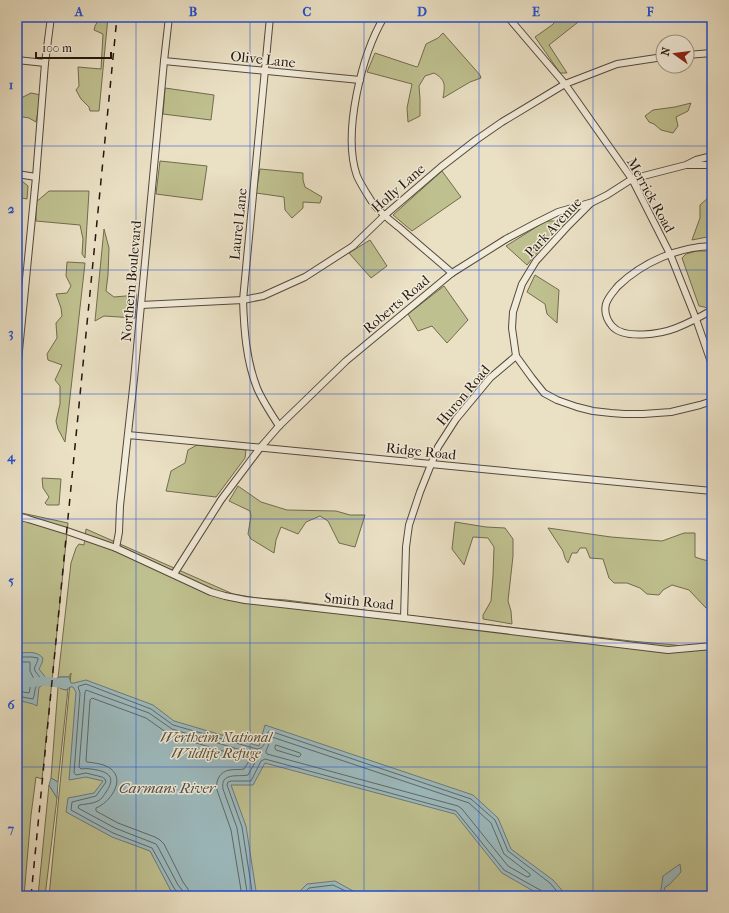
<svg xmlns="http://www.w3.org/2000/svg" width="729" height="913" font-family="'IM FELL French Canon',serif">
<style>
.green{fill:#bfc08f;stroke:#726b4f}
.water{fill:#9cbabe;stroke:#6c7878}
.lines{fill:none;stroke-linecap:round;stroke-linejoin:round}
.shore{stroke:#606866;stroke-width:1}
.river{stroke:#9cbabe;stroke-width:9}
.minor-casing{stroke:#56483c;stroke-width:8}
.minor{stroke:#f1ebd9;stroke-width:6}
.rail{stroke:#25160f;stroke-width:1.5;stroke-dasharray:7 7;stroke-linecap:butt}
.grid{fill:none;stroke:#1d4ed8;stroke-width:1;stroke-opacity:0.55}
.labels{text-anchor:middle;stroke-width:3;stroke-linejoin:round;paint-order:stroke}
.street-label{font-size:14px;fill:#25160f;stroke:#f1ebd9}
.park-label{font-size:14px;font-style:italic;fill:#534935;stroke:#f1ebd9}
.water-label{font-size:15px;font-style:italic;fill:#4f4f4c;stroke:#f1ebd9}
.neatline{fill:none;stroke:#1d4ed8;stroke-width:1.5}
.grid-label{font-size:13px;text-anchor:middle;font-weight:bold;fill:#1d4ed8}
</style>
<rect width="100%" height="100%" fill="#eae0c4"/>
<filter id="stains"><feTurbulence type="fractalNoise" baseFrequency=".005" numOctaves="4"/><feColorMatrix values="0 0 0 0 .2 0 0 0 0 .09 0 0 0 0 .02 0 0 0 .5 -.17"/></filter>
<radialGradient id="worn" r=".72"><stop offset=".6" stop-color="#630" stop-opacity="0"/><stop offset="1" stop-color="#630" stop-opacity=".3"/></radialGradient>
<!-- green -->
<g class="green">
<polygon points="100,17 108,17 99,111 90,111 89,107 81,99 76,90 79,86 78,67 101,69 103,34 94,30 95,26"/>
<polygon points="558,17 582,17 582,19 549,45 567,73 560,73 535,37 552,25 559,18"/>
<path d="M443 33 480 75 481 78 470 82 443 98C445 85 446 80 434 73L425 76 419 86 420 99V116L408 122 407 108 412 84 367 72 375 53 417 67 418 66 426 44 438 38Z"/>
<polygon points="165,88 214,95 211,120 163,114"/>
<polygon points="31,93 41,95 36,122 29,118 17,116 17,100"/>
<polygon points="691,103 688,111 676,117 678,126 673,133 661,130 654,124 649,122 645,116 653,110 675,107"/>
<polygon points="160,161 207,166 202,200 156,194"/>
<polygon points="260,169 303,173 303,180 305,187 322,197 320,203 303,202 303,208 292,218 285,210 284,197 256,193"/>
<polygon points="442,171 461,197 412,231 393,215"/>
<polygon points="17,180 22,181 28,186 27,199 17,197"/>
<polygon points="49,191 89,191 85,258 82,254 83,239 80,225 36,221 36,202"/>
<polygon points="709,197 712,198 712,236 692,240 700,218 700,205"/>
<polygon points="546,221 555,221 558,224 555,230 527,265 506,246"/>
<polygon points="104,229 109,248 108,275 106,291 114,297 137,295 135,318 104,316 95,321"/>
<polygon points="370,240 387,266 371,278 349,253"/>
<polygon points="696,251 712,251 712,306 709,308 699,306 682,258 686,254"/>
<polygon points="67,262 85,263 65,442 58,429 56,421 60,404 60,386 55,380 62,365 48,360 47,354 57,338 56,323 62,316 61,308 56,294 67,293 71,286 66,276"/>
<polygon points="535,275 559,290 557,323 547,314 545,304 527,292"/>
<polygon points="444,286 468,320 447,343 432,326 418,331 408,314"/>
<polygon points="197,445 246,450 245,458 216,497 166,491 171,471 185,463 188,450"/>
<polygon points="42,478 61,479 59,505 47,505 45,503 49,497 43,488"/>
<polygon points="238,486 261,502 287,510 336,511 350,515 365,515 355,547 339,543 328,521 320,516 306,522 298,534 281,527 276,540 274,553 251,539 248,534 251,516 250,511 229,501"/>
<polygon points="17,512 68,523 42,779 36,777 31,815 24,896 17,896"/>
<polygon points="455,522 486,527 505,528 513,539 513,556 508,601 511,611 512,624 483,619 483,615 491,601 493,576 494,547 488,538 473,537 464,565 452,549"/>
<path d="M548 528 611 537 662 541 684 533H695V557L701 559 712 562V606L706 608 689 590 672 585 663 590 659 595 647 594 640 588 627 583H614L609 578 603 559 590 558 586 548H580L577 553H572L568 563C563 557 565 553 561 548 557 541 552 535 548 528Z"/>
<polygon points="86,529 233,594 257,598 286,600 387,613 631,641 675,645 703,649 712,648 712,896 49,896 71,673 69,677 60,677 58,678 71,563 76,548 79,544 84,545"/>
<polygon points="58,687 66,690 68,689 58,782 51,778"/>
<polygon points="49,785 57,798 45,896 38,896"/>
</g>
<!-- water -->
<g class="water">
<path d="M17 653C26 653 36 650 43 658L42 663 39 669 46 678 45 684 39 687 37 706 33 704 17 700Z"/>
<polygon points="60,677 69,677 71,683 74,683 86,680 153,705 174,721 259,746 265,725 473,795 498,818 511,849 553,880 567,896 542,896 502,873 455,814 265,763 253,785 231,785 246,826 256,891 259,896 176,896 171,891 150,851 112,837 66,812 68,798 94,793 103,781 86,777 69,780 76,692 73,687 70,687 66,690 62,689 55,685 55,679"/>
<polygon points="51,778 58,782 57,798 49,785"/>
<polygon points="680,864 681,872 669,885 665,887 663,896 660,896 663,876"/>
<polygon points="335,881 355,892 394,891 391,896 325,896 323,894 312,896 295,896 307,884"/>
</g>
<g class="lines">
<!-- shore -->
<g class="shore">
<path d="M17 657H32L38 658C38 664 33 666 35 671 37 674 40 677 42 680L41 682C33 686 36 692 33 699L17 696"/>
<polyline points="17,662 30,662 30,671 34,679 31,684 29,693 17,691"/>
<polygon points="272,737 469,803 491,823 504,854 530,874 530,876 527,877 508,866 462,809 458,806 267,754 266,752"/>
<polygon points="276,745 300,753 301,755 299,757 276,750 275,748"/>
<path d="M178 896V893L174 888 152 848 113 833 71 810 72 802 96 796 106 782 105 779 102 777 86 773 76 775 74 773 80 693 78 687 79 686 86 684 151 709 173 725 257 749C265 749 266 739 268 732L270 731 471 799 495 820 508 851 550 883 561 896"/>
<path d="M183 896 182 890 178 885 158 847 156 844 115 828 78 808 79 805C85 804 92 804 98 801 102 799 104 795 106 792 115 779 111 773 97 770 91 769 87 768 81 769L79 767 85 692 86 690 149 713 172 729 257 755 258 757 248 775C238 777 220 772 223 789L237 828 247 892 248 896"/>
<path d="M190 896 188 889 183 882 164 844 160 840 155 837 118 823 96 811V808C109 803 126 781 111 769 105 764 95 763 87 762L86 761 90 700 92 698 146 718 170 735 249 759V761L244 769C240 770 235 769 230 770 220 771 215 781 217 790L231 830 242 896"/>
<polyline points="254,896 252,891 242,827 227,785 228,782 231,781 251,781 261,761 265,759 456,811 504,870 542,891 544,893 544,896"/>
<polyline points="301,896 309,888 333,885 356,896"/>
</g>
<!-- river -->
<polyline class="river" points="17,684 45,681 65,684"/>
<!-- minor casing -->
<g class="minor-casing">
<g id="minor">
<path d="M270 17 243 300C244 329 246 360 257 388 262 400 272 415 279 426"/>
<path d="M384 17C362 54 342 133 357 176 361 185 367 194 372 202 380 213 391 221 401 229 418 244 435 258 452 273"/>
<polyline points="508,17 565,84 632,179 670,254 696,319 712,365"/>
<polyline points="687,55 712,53"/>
<polyline points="17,60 45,63"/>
<polyline points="164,61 360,80"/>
<polyline points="688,165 712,165"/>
<polyline points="17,174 36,177"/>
<polyline points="591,203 567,227 536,261 522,284 513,312 512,328 516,356 532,378 544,393 557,400 577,407 593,411 611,413 624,414 643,414 671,412 700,405 712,401"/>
<path d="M712 246C678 247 643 262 618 286 614 291 608 297 606 304 604 312 607 320 612 326 624 340 661 334 676 328 689 323 700 317 712 310"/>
<polyline points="141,305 243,300 263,296 305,277 353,246 385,215 441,167 476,140 502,122 565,84 617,64 663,57"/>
<polyline points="17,371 36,177 45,63 51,17"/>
<polyline points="128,435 712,491"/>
<polyline points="17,516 28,519 67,531 116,548 211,592 225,596 245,600 404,618 668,650 712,646"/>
<polyline points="116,548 119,532 120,506 134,379 164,61 169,17"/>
<polyline points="174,574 221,500 260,448 279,426 346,361 452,273 506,239 536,223 558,212 593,202 607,195 632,179 651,174 686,165 696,160 712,156"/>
<polyline points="404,618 406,547 409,525 420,492 438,447 456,419 490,378 516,356"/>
</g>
</g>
<!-- minor -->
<use href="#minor" class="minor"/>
<!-- rail -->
<polyline class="rail" points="31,896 117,17"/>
</g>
<!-- grid -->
<path class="grid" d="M136 17V896M250 17V896M364 17V896M479 17V896M593 17V896M17 146H712M17 270H712M17 394H712M17 519H712M17 643H712M17 767H712"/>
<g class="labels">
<!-- street labels -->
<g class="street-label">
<text transform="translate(263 59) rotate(6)" y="5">Olive Lane</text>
<text transform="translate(398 188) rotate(-41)" y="5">Holly Lane</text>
<text transform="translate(651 195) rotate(61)" y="5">Merrick Road</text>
<text transform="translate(238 224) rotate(-84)" y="5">Laurel Lane</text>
<text transform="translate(553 227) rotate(-47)" y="5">Park Avenue</text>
<text transform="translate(131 281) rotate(-85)" y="5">Northern Boulevard</text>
<text transform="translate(396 304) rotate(-40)" y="5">Roberts Road</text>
<text transform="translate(463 395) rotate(-50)" y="5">Huron Road</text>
<text transform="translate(421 451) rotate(6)" y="5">Ridge Road</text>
<text transform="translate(359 601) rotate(6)" y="5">Smith Road</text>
</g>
<!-- park labels -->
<g class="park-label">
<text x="216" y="742">Wertheim National<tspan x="216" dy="16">Wildlife Refuge</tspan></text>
</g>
<!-- water labels -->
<g class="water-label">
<text x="167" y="793">Carmans River</text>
</g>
</g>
<!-- margin -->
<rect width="729" height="913" fill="none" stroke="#eae0c4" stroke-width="44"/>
<!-- north arrow -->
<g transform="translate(675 54) rotate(284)"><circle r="19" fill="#f1ebd9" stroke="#9f9688"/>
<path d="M0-3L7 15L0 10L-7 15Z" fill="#8f2418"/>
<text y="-6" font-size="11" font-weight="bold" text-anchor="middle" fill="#25160f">N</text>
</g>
<!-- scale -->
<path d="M36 52v6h75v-6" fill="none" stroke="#25160f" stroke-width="2"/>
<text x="42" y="52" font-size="12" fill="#25160f" stroke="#f1ebd9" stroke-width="3" paint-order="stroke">100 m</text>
<rect x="22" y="22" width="685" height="869" class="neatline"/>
<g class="grid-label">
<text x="79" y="16">A</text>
<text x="193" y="16">B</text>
<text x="307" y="16">C</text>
<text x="422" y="16">D</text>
<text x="536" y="16">E</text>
<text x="650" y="16">F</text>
<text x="11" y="89">1</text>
<text x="11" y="213">2</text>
<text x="11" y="337">3</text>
<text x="11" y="461">4</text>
<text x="11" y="585">5</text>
<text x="11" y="709">6</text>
<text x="11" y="833">7</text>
</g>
<rect width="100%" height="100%" filter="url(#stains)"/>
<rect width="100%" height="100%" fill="url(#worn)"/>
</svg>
